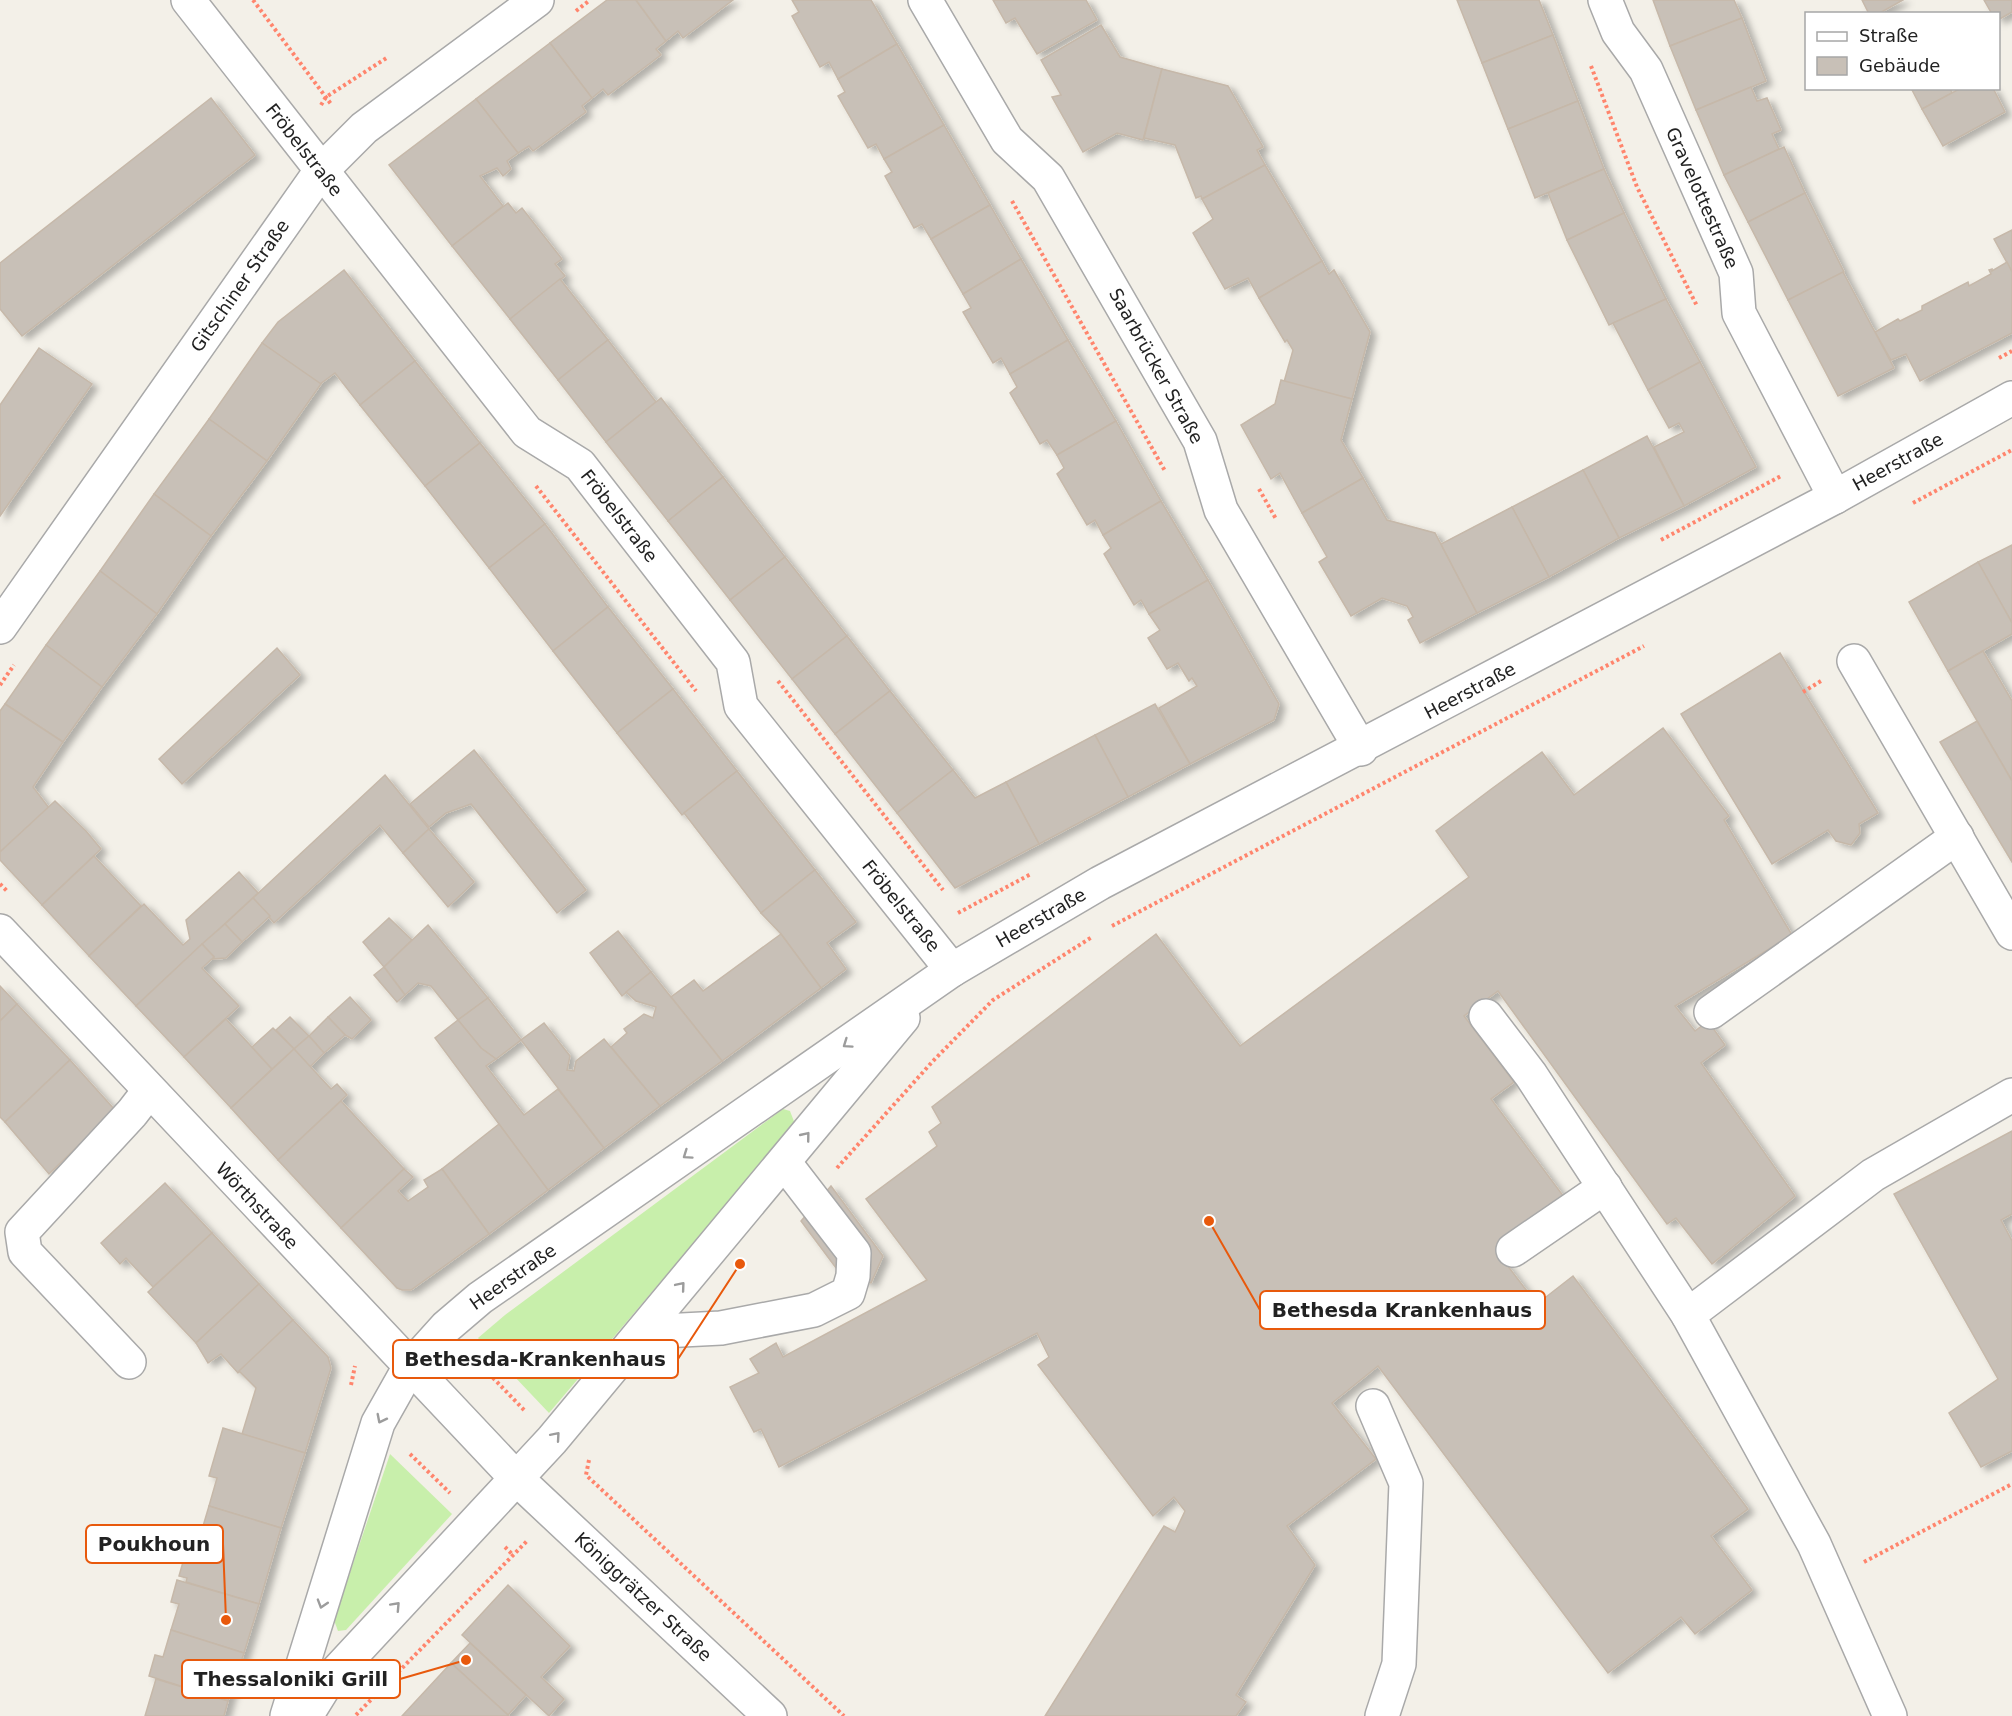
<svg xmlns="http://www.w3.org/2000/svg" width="2012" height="1716" font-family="'DejaVu Sans',sans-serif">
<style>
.grass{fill:#c8efab}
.building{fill:#c8c0b7;stroke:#c6b8a9;stroke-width:1.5;filter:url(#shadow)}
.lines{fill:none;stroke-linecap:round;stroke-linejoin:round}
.minor-casing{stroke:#a9a9a9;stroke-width:36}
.path{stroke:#ff856d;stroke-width:4;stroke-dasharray:3 3;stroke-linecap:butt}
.minor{stroke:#fff;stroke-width:33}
.oneway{stroke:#9c9c9c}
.labels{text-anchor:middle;stroke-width:4.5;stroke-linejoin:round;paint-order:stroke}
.street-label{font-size:18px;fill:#222;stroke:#fff}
.leader{fill:none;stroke:#e8590c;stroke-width:2}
.callout-dot{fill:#e8590c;stroke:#fff;stroke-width:2}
.callout{fill:#fff;stroke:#e8590c;stroke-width:2}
.callout-label{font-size:20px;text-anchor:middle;font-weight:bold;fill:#222}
</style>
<defs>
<filter id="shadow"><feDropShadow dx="6" dy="4" stdDeviation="3" flood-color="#0004"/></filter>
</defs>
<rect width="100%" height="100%" fill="#f3f0e8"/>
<!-- grass -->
<g class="grass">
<polygon points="783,1109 790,1111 795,1124 549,1413 478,1338 505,1315"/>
<polygon points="390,1454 452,1514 346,1630 338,1631 334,1620"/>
</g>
<!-- building -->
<g class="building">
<polygon points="607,0 636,0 666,41 656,49 661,55 608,95 603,89 592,98 550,43"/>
<polygon points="636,0 733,0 683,38 678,31 666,41"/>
<polygon points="792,0 871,0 897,44 838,79 829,62 820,67 792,16 799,12"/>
<polygon points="993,0 1086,0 1097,20 1037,54 1015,18 1006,23"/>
<polygon points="1457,0 1539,0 1553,35 1482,63"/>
<polygon points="1653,0 1734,0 1742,18 1670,46"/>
<polygon points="1862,0 1903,0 1878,14 1869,14"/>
<polygon points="1984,0 2012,0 2012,12 1998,20 1998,14 1992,14"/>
<polygon points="1742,18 1766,81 1696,110 1670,46"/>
<polygon points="1101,25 1120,57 1162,69 1143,140 1117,133 1083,152 1052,97 1061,95 1041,60"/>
<polygon points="1553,35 1578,101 1508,129 1482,63"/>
<polygon points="550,43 592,98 582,106 586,112 533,151 529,146 518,153 476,99"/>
<polygon points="897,44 944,125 884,159 876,144 868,148 838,96 845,92 838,79"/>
<polygon points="1162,69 1228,86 1263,147 1257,150 1265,165 1202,199 1201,196 1196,198 1175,145 1144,138"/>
<polygon points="1751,87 1757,101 1767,98 1781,130 1772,134 1779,149 1724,175 1696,110"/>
<polygon points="1911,88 1950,88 1952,93 1922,109"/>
<polygon points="1961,88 1993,88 2005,112 1943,146 1922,109"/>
<polygon points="211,98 255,155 22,336 0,309 0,263"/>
<polygon points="476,99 518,153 507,161 511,169 503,176 497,168 480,176 503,206 452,246 389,165"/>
<polygon points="1578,101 1604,169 1535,198 1508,129"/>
<polygon points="944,125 990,205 931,239 922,224 914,228 885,176 892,172 884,159"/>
<polygon points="1784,147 1805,193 1748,222 1724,175"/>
<polygon points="1265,165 1322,261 1259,298 1248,278 1225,289 1193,233 1213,219 1202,199"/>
<polygon points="1604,169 1624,213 1567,240 1548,193"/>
<polygon points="1805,193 1844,272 1788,300 1748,222"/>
<polygon points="508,203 516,213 522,208 562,259 555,264 565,276 510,319 452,246"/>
<polygon points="990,205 1021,259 963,294 931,239"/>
<polygon points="1624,213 1666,299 1609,325 1567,240"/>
<polygon points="2012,230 2012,272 1994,239"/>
<polygon points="1021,259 1068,340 1010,374 1001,358 993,363 963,312 971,308 963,294"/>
<polygon points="1322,261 1329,274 1334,270 1370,332 1352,399 1284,382 1293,350 1287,340 1285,342 1259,298"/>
<polygon points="2007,262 2012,272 2012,333 1920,381 1906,354 1891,360 1875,332 1898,319 1900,321 1922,310 1922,306 1968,282 1969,286 1991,274 1989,270 1992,269 1992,271"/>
<polygon points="344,270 415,361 360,405 335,373 320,384 262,343 278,322"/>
<polygon points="1843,272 1894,368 1838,396 1788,300"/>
<polygon points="560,279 608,340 558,380 510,319"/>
<polygon points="1666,299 1700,362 1648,390 1613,323"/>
<polygon points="608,340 656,402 606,442 558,380"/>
<polygon points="1068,340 1116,421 1057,455 1047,440 1040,444 1010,393 1017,387 1010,374"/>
<polygon points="262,343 321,384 267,461 209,419"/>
<polygon points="39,348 92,384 0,516 0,405"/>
<polygon points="415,361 480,443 425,486 360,405"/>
<polygon points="1700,362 1756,467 1684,506 1654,447 1684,432 1679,423 1669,428 1648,390"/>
<polygon points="1281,380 1352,399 1341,440 1363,478 1302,513 1280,473 1271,479 1241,425 1275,404"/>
<polygon points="661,398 723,477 668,521 606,442"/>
<polygon points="209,419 267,461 211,536 154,494"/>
<polygon points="1116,421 1161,501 1103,535 1095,520 1087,525 1057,474 1064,468 1057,455"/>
<polygon points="1647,436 1684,506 1619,538 1583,470"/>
<polygon points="480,443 545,524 489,568 425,486"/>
<polygon points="1583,470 1619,538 1549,577 1512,507"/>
<polygon points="723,477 785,557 730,600 668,521"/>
<polygon points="1363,478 1387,520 1435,533 1477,613 1420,643 1408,620 1413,617 1407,606 1382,598 1351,616 1319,562 1327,557 1302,513"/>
<polygon points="154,494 211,536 157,614 100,571"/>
<polygon points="1161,501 1208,580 1149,614 1141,600 1134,605 1104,554 1111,548 1103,535"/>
<polygon points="1512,507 1549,577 1477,613 1441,544"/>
<polygon points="545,524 608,607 553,651 489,568"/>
<polygon points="2012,545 2012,623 1978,562"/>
<polygon points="785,557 847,636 792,679 730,600"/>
<polygon points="1978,562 2012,623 2012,634 1948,671 1909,602"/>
<polygon points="100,571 157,614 102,687 46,645"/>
<polygon points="1208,580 1279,704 1274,720 1190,764 1159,708 1197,686 1192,678 1189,681 1178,663 1167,669 1148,638 1160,630 1149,614"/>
<polygon points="608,607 673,689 617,733 553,651"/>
<polygon points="847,636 890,691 835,734 792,679"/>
<polygon points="46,645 102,687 63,742 5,704"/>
<polygon points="277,648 300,675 182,784 159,759"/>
<polygon points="1983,651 2012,701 2012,781 1948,671"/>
<polygon points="1780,653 1878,813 1859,824 1860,833 1851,845 1836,841 1828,830 1772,864 1681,714"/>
<polygon points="673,689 737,771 682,815 617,733"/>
<polygon points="890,691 953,770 897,813 835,734"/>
<polygon points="5,704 63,742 33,787 49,808 0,852 0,711"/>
<polygon points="1155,704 1190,764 1128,797 1095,735"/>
<polygon points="1977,721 2012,781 2012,862 1940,742"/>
<polygon points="1663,728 1729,816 1724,820 1792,935 1675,1006 1695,1031 1708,1021 1725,1045 1701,1063 1795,1196 1712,1264 1676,1218 1667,1224 1498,991 1464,1016 1514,1082 1491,1099 1564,1197 1497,1252 1537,1304 1573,1276 1748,1509 1711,1536 1752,1590 1695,1634 1681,1617 1608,1673 1378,1366 1332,1403 1376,1459 1287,1526 1315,1565 1236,1695 1246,1702 1236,1716 1045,1716 1164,1526 1175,1532 1185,1511 1174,1497 1153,1516 1038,1365 1049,1357 1037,1333 779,1467 761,1429 754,1432 730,1387 759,1373 750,1359 776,1343 783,1357 927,1280 866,1199 937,1146 929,1132 941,1123 932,1107 1156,934 1240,1046 1469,877 1436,831 1490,790 1542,752 1574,795"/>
<polygon points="1095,735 1128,797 1039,844 1006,782"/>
<polygon points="474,750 586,890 557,913 471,804 446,813 429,827 410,804"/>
<polygon points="953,770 975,798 1006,782 1039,844 955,888 897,813"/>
<polygon points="737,771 815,870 761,913 684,813"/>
<polygon points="385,775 429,829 403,853 380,825 274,923 253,898"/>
<polygon points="55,801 86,831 101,849 42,905 0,860 0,852"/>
<polygon points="429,829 474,882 448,907 403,853"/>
<polygon points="94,856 141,906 89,956 42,905"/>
<polygon points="815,870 856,922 827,943 846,969 821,988 781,934 761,913"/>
<polygon points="239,872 258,893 136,1006 89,956 144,904 183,945 190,939 186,920"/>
<polygon points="253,898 270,916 242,942 225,924"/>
<polygon points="389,918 412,940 384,967 363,942"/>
<polygon points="225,924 242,942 226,958 212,959 214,957 202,944"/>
<polygon points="428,925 488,998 458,1020 431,986 418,983 405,995 384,967"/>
<polygon points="618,931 651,972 622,996 590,953"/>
<polygon points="781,934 821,988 722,1061 671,997 694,980 703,991"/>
<polygon points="202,944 214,957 202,968 239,1006 184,1057 136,1006"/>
<polygon points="384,967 405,995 397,1002 374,975"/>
<polygon points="651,972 722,1061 660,1106 611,1047 627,1033 624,1029 644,1014 653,1018 656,1007 636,1001 626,992"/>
<polygon points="0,986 17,1004 0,1021"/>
<polygon points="350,997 371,1020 352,1039 345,1035 328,1017"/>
<polygon points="488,998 521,1040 496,1059 481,1048 458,1020"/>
<polygon points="17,1004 70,1060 5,1122 0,1117 0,1021"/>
<polygon points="290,1017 309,1036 294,1049 276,1030"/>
<polygon points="328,1017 345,1035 324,1053 309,1036"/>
<polygon points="226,1019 272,1069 231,1108 184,1057"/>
<polygon points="458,1020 481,1048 496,1059 486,1066 524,1115 558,1089 604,1148 548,1190 435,1038"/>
<polygon points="544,1023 570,1056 567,1070 574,1071 576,1061 604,1039 660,1106 604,1148 521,1040"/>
<polygon points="273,1028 294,1049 272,1069 252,1047"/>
<polygon points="309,1036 324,1053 310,1067 294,1049"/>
<polygon points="294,1049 331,1089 337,1084 347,1095 278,1160 231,1108"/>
<polygon points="70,1060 115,1110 49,1174 5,1122"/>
<polygon points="341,1101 404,1169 341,1228 278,1160"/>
<polygon points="499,1124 548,1190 489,1234 442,1169"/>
<polygon points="2012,1131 2012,1214 2001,1220 2012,1241 2012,1451 1981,1467 1949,1413 1998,1379 1894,1194"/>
<polygon points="404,1169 413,1177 398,1191 408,1201 428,1187 424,1180 442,1169 489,1234 411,1290 402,1290 397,1288 341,1228"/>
<polygon points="165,1183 212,1233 153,1287 126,1258 120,1264 101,1243"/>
<polygon points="831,1186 883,1256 871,1283 836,1268 801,1221"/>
<polygon points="212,1233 259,1284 196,1343 148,1292"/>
<polygon points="259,1284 293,1320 238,1373 221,1354 208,1363 196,1343"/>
<polygon points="293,1320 328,1357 331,1368 305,1453 242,1434 256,1388 239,1371"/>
<polygon points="223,1428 305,1453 281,1528 209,1506 217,1478 209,1476"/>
<polygon points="209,1506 281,1528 259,1604 186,1582 187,1578 179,1576 192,1531 201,1533"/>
<polygon points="177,1580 259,1604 244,1653 171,1630 179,1604 171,1602"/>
<polygon points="508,1585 570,1646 541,1677 564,1699 549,1716 462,1635"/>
<polygon points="171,1630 244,1653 228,1701 149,1676 155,1655 163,1657"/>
<polygon points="470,1643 526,1695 508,1715 451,1663"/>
<polygon points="451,1663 508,1715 509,1716 402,1716"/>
<polygon points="156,1679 228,1701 224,1716 145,1716"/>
</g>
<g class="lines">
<!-- minor casing -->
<g class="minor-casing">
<g id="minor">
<polyline points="188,0 527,432 580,465 733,662 741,706 952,970"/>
<polyline points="925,0 1007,140 1048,178 1200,441 1221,510 1361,749"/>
<polyline points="1605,0 1618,32 1646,70 1736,273 1739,313 1835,497"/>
<polyline points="0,627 320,172 364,128 537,0"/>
<polyline points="1854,661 2012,933"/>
<polyline points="0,931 516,1478 770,1716"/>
<polyline points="1711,1012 1957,837"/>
<polyline points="1486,1016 1531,1075 1688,1315"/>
<polyline points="1513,1250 1605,1187"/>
<polyline points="643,1332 721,1328 814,1310 848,1293 853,1276 854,1253 784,1162"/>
<polyline points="129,1362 25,1252 22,1232 132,1113 149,1091"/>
<polyline points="1373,1406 1406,1483 1399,1664 1382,1716"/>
<polyline points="287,1716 378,1423 409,1368 446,1327 480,1298 952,970 1100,883 1835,497 2012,398"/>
<polyline points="306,1716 327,1682 552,1440 903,1018"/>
<polyline points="1890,1716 1814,1544 1688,1315 1873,1175 2012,1095"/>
</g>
</g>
<!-- path -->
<g class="path">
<polyline points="253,0 331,104"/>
<polyline points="576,11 590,0"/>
<polyline points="1591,66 1637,187 1697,306"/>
<polyline points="321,105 326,97 388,57"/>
<polyline points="1012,201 1165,471"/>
<polyline points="1999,358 2012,351"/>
<polyline points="536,486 696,691"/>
<polyline points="1259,489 1276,519"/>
<polyline points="1913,503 2012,450"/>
<polyline points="1661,540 1781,476"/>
<polyline points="778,681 943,890"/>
<polyline points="0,685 14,665"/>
<polyline points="1803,692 1821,681"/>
<polyline points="0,884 8,892"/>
<polyline points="958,913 1031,874"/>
<polyline points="1112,926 1644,646"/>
<polyline points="837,1168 933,1061 993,1000 1092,937"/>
<polyline points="472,1356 525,1411"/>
<polyline points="351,1385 355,1366"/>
<polyline points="410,1454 450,1493"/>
<polyline points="589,1460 586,1475 844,1716"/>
<polyline points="505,1547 513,1555"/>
<polyline points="1864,1562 2012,1484"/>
<polyline points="356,1715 527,1541"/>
</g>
<!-- minor -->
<use href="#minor" class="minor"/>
</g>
<!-- one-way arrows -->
<defs><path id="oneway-chevron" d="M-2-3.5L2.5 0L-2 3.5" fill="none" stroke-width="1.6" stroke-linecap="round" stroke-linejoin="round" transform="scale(1.5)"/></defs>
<g class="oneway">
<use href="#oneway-chevron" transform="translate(847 1044) rotate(145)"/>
<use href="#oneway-chevron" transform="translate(806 1136) rotate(-51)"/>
<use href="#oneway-chevron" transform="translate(687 1155) rotate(145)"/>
<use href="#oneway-chevron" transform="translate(681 1286) rotate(-50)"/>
<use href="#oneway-chevron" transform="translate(381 1419) rotate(117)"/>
<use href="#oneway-chevron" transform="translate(556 1436) rotate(-49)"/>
<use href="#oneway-chevron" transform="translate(322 1604) rotate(107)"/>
<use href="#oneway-chevron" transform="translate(396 1606) rotate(-47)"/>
</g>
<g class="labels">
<!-- street labels -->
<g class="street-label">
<text transform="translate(304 150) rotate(52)" y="6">Fröbelstraße</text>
<text transform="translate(1702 198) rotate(66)" y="6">Gravelottestraße</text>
<text transform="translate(240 286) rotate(-55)" y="6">Gitschiner Straße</text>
<text transform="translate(1156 366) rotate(61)" y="6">Saarbrücker Straße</text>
<text transform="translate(1898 462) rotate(-29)" y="6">Heerstraße</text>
<text transform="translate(619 516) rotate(52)" y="6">Fröbelstraße</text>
<text transform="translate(1470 691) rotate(-28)" y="6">Heerstraße</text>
<text transform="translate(901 906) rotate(51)" y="6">Fröbelstraße</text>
<text transform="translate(1041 918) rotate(-30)" y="6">Heerstraße</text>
<text transform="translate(257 1206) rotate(47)" y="6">Wörthstraße</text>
<text transform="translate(513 1277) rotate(-35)" y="6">Heerstraße</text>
<text transform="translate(643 1597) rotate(43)" y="6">Königgrätzer Straße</text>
</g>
</g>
<!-- callouts -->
<path class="leader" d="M1209 1221L1260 1310M740 1264L678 1359M226 1620L223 1544M466 1660L400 1679"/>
<g class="callout-dot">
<circle cx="1209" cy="1221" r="6"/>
<circle cx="740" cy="1264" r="6"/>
<circle cx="226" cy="1620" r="6"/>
<circle cx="466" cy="1660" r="6"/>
</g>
<g class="callout">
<rect x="1260" y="1291" width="285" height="38" rx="6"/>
<rect x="393" y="1340" width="285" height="38" rx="6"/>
<rect x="86" y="1525" width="137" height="38" rx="6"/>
<rect x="182" y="1660" width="218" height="38" rx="6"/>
</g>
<g class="callout-label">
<text x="1402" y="1317">Bethesda Krankenhaus</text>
<text x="535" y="1366">Bethesda-Krankenhaus</text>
<text x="154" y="1551">Poukhoun</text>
<text x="291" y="1686">Thessaloniki Grill</text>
</g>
<!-- legend -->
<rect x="1805" y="12" width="195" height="78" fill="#ffffff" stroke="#a7a7a7" stroke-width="1.5"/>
<rect x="1817" y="32" width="30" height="9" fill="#ffffff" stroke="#a7a7a7" stroke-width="1.5"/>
<text x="1859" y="42" font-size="18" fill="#222222">Straße</text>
<rect x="1817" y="57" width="30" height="18" fill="#c8c0b7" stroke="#a7a7a7" stroke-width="1.5"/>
<text x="1859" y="72" font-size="18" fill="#222222">Gebäude</text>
</svg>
